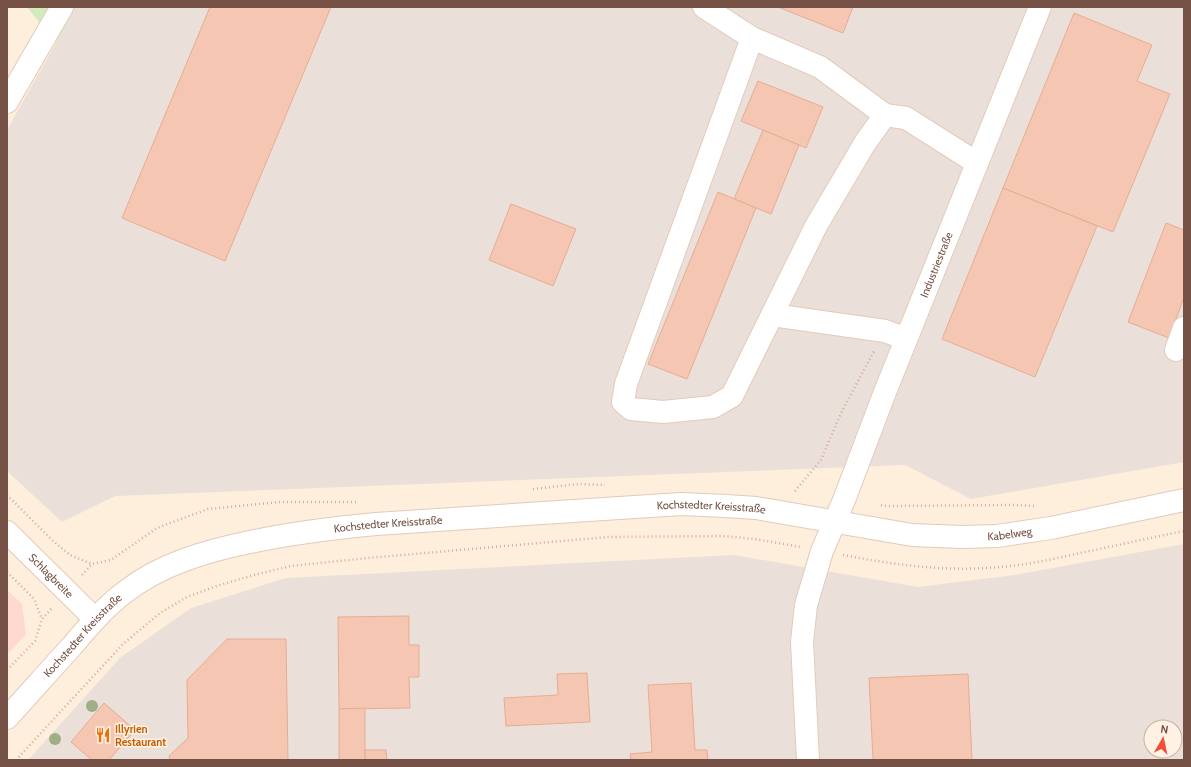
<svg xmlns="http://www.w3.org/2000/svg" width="1191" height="767" font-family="Cabin,sans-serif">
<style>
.commercial{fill:#ffd9cf}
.industrial{fill:#eae0d9;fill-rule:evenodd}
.green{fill:#d3ebbb}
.building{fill:#f5c7b2;stroke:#e8ab92}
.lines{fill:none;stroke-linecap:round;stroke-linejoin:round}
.minor-casing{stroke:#e3cabb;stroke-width:24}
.path{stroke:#d9aa96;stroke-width:2.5;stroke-dasharray:1 3;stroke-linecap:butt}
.minor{stroke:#fff;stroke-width:22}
.tree{fill:#a0ae83}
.labels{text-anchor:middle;stroke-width:3;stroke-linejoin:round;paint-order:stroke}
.street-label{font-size:11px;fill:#745144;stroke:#fff2e4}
.food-label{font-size:11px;font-weight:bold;fill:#c56008;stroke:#fff2e4;text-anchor:start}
</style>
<rect width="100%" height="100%" fill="#feeedc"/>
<!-- commercial -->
<polygon class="commercial" points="7,590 22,604 26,634 7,655"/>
<!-- industrial -->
<g class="industrial">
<polygon points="76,7 1184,7 1184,462 971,499 905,465 115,496 62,522 7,471 7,130"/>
<path d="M1184 544V760H28L121 657 191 608 286 578 734 555 918 587 1015 575ZM1151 727H1175V751H1151Z"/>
</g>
<!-- green -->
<polygon class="green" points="27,7 76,7 56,43"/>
<!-- building -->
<g class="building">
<polygon points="210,7 331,7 225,261 122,218"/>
<polygon points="778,7 853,7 843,33"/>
<polygon points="1074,13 1152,45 1137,81 1170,94 1113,232 1003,188"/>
<polygon points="758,81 823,107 806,148 741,121"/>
<polygon points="763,130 799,145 771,214 734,199"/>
<polygon points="1003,188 1097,226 1035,377 942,339"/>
<polygon points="718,192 756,208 687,379 648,364"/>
<polygon points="511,204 576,229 553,286 489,260"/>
<polygon points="1166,223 1184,230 1184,297 1169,338 1128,322"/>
<polygon points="409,616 409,645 419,645 419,677 409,677 410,708 339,709 338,617"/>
<polygon points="227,639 286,639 288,760 170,760 169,756 188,738 187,680"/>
<polygon points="587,673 590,722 506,726 504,698 558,695 557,674"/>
<polygon points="968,674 972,760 873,760 869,678"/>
<polygon points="691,683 695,750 707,750 708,760 631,760 630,754 652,752 648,685"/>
<polygon points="104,703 135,730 109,760 92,760 71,742"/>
<polygon points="365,708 365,760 339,760 339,709"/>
<polygon points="365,750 386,750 387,760 365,760"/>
</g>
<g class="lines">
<!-- minor casing -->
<g class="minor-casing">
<g id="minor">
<polyline points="704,7 752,38 626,384 623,402 631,409 663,412 713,407 732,396 816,226 865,143 885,115 906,118 977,163"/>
<polyline points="752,38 820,67 885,115"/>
<polyline points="7,102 62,7"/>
<polyline points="772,315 885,331 906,339"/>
<polyline points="1176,350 1184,328"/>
<path id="s1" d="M7 532 95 619"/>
<path id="s2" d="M7 718C29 694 50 670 72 646 88 627 105 607 125 592 161 564 206 551 250 542 292 533 334 528 376 524L681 504 726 506 756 508 912 535 962 537 997 536 1051 528 1184 500"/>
<path id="s3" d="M808 760 802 642 806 605 822 551 844 500 885 392 1040 7"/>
</g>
</g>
<!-- path -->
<g class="path">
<polyline points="533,489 579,484 605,485"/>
<polyline points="795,491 821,460 841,413 874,351"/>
<polyline points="7,495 52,540 70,555 92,564"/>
<polyline points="881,505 887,506 1013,505 1034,506"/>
<path d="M843 555C895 565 947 572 1000 567 1027 565 1054 559 1080 553 1115 546 1149 538 1184 531"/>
<polyline points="7,572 34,599 42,619"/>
<polyline points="82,575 92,564 111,560 157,528 208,509 280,502 356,502"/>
<polyline points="7,670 35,641 42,619 52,608"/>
<polyline points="16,760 123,644 160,613 187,597 217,586 254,575 291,566 368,558 608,537 723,536 755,539 801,547"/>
</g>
<!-- minor -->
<use href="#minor" class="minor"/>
</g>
<!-- trees -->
<g class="tree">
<circle cx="92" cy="706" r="6"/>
<circle cx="55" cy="739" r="6"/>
</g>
<!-- icons -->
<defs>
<g id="restaurant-bare" transform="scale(1.2)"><path d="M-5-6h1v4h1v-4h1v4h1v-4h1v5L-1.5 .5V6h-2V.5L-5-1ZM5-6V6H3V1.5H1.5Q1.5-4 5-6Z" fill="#e8710a" stroke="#fff2e4" stroke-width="2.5" paint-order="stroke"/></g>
</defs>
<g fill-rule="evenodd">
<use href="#restaurant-bare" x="103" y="735"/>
</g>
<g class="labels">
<!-- street labels -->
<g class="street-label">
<text dy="4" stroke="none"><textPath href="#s3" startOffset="520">Industriestraße</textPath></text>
<text dy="4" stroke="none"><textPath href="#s2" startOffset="772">Kochstedter Kreisstraße</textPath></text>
<text dy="4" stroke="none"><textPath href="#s2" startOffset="448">Kochstedter Kreisstraße</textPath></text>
<text dy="4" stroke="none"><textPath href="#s2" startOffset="1073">Kabelweg</textPath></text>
<text dy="4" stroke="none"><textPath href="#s1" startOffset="62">Schlagbreite</textPath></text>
<text dy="4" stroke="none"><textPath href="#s2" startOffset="112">Kochstedter Kreisstraße</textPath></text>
</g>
<!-- food labels -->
<g class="food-label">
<text x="115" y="733">Illyrien<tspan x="115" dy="13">Restaurant</tspan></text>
</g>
</g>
<!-- border -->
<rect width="1191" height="767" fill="none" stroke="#745144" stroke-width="16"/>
<!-- north arrow -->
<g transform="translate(1163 739) rotate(9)"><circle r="19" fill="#fff2e4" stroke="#c7b2a4"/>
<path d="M0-3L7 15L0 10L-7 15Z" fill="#f05038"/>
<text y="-6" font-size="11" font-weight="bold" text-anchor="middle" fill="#745144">N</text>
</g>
</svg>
